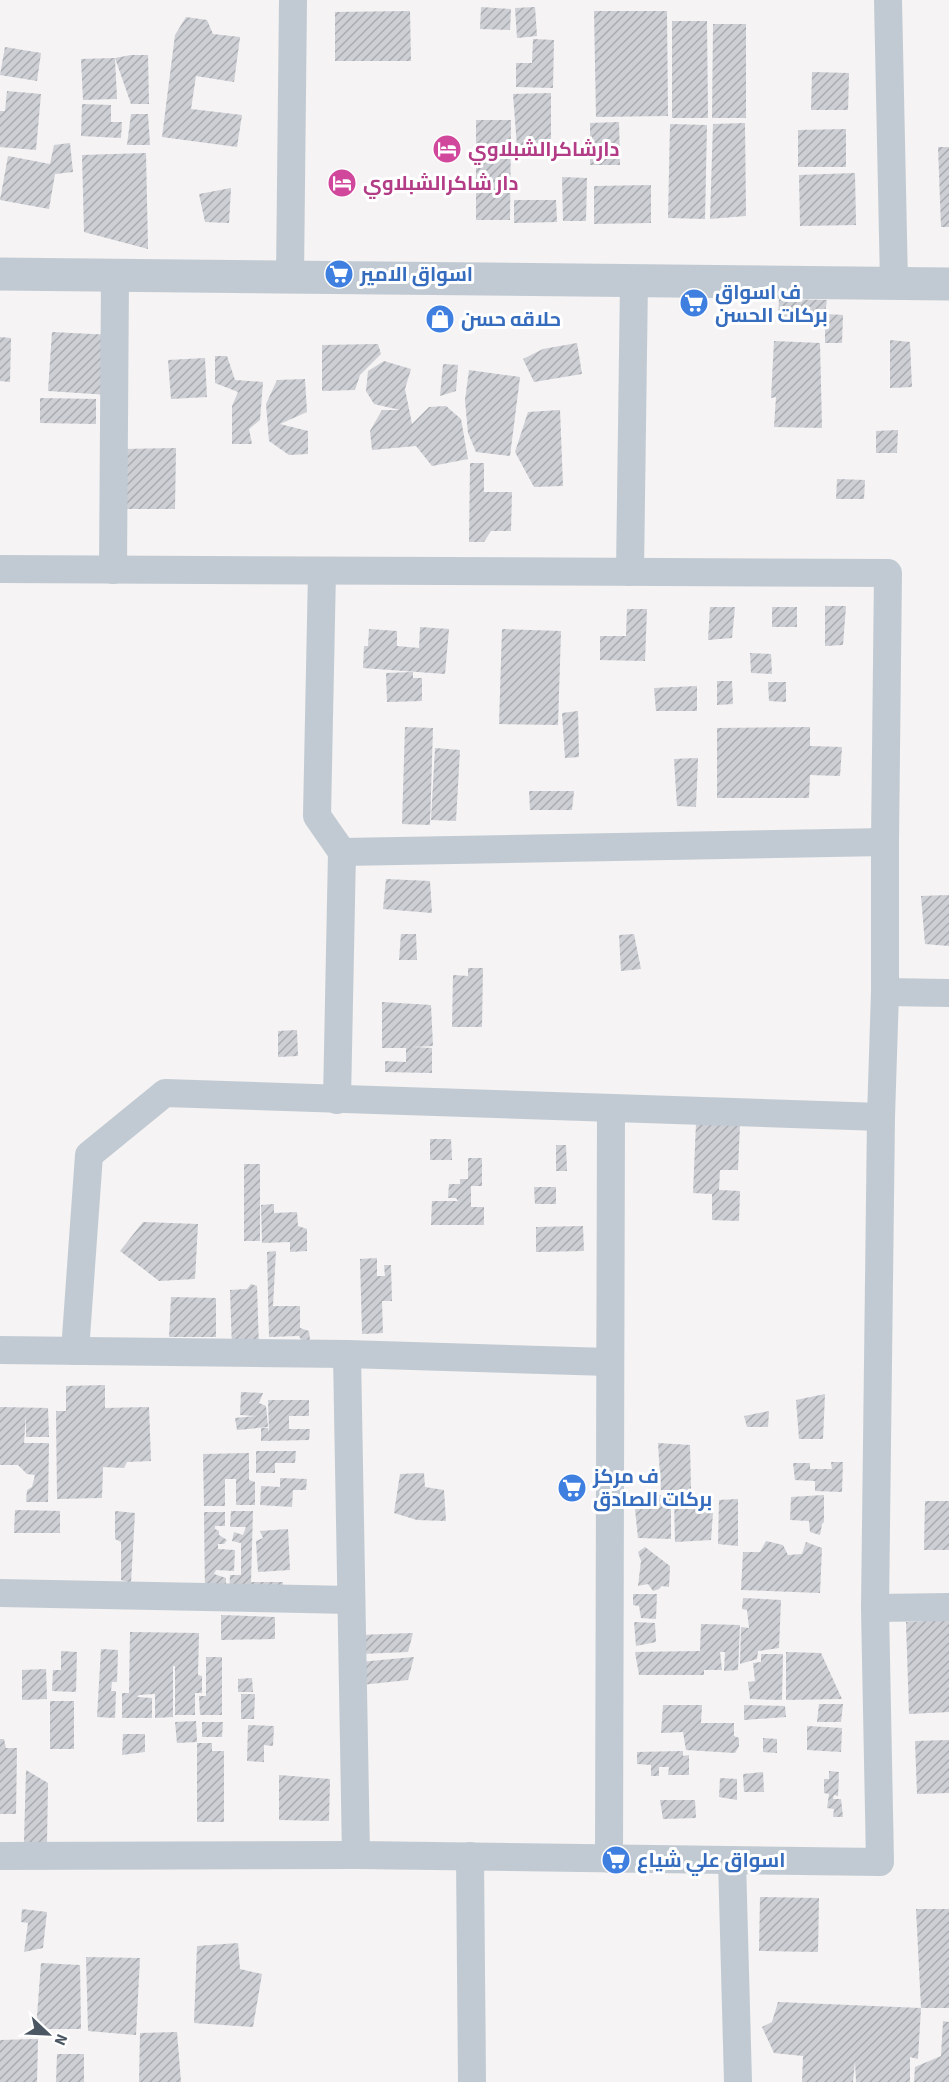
<svg xmlns="http://www.w3.org/2000/svg" width="949" height="2082" font-family="'Source Sans 3',Cairo,sans-serif">
<style>
.building{fill:url(#building-hatch)}
.lines{fill:none;stroke-linecap:round;stroke-linejoin:round}
.minor{stroke:#c1cad2;stroke-width:28}
.tertiary{stroke:#c1cad2;stroke-width:33}
.labels{text-anchor:middle;stroke-width:6;stroke-linejoin:round;paint-order:stroke}
.hotel-label{font-size:20px;font-weight:bold;fill:#b23c85;stroke:#fff;text-anchor:start}
.shop-label{font-size:20px;font-weight:bold;fill:#366cbe;stroke:#fff;text-anchor:start}
</style>
<defs>
<pattern id="building-hatch" width="6" height="6" patternUnits="userSpaceOnUse" patternTransform="scale(1.5)"><rect width="6" height="6" fill="#cdcfd5"/><path d="M-1 1l2-2M0 6l6-6M5 7l2-2" fill="none" stroke="#a8abb0"/></pattern>
</defs>
<rect width="100%" height="100%" fill="#f5f3f3"/>
<!-- building -->
<g class="building">
<polygon points="481,7 511,9 510,30 480,29"/>
<polygon points="535,7 537,36 517,38 515,8"/>
<polygon points="410,11 411,61 335,61 335,12"/>
<polygon points="594,11 667,11 668,116 596,117"/>
<polygon points="186,17 207,20 213,34 240,37 234,82 196,76 191,109 242,115 237,147 162,137 175,35"/>
<polygon points="672,21 707,21 708,118 672,118"/>
<polygon points="713,24 746,24 746,118 712,118"/>
<polygon points="533,39 554,40 553,88 516,87 516,63 532,63"/>
<polygon points="5,47 41,53 37,81 0,75"/>
<polygon points="131,55 148,55 149,104 131,104 115,58"/>
<polygon points="115,58 117,99 83,100 81,59"/>
<polygon points="812,72 849,73 848,110 811,110"/>
<polygon points="7,91 41,94 36,150 0,147 0,111 5,111"/>
<polygon points="551,93 551,147 517,147 513,94"/>
<polygon points="82,104 111,105 111,122 122,122 121,138 81,136"/>
<polygon points="131,114 148,114 150,145 127,145"/>
<polygon points="476,120 511,120 510,220 476,220"/>
<polygon points="619,122 620,165 590,165 590,123"/>
<polygon points="745,123 746,216 710,219 713,124"/>
<polygon points="670,124 707,125 705,219 668,218"/>
<polygon points="846,129 846,167 798,167 798,130"/>
<polygon points="70,143 73,172 55,174 49,209 0,200 8,156 50,164 54,145"/>
<polygon points="938,147 949,147 949,227 941,227"/>
<polygon points="146,153 148,249 84,232 82,155"/>
<polygon points="855,173 856,225 800,226 799,175"/>
<polygon points="562,177 587,178 586,221 563,221"/>
<polygon points="651,185 651,223 594,224 594,186"/>
<polygon points="231,188 229,223 205,222 199,194"/>
<polygon points="514,200 556,200 557,222 514,223"/>
<polygon points="779,299 827,300 824,321 778,319"/>
<polygon points="825,314 843,315 842,343 825,343"/>
<polygon points="52,332 113,335 109,395 48,391"/>
<polygon points="0,337 11,338 10,382 0,381"/>
<polygon points="890,340 910,342 912,387 890,388"/>
<polygon points="774,341 820,343 822,428 774,427 776,397 771,398"/>
<polygon points="577,343 582,374 534,382 523,359 543,349"/>
<polygon points="378,344 381,354 360,375 355,390 322,391 322,345"/>
<polygon points="215,356 227,356 235,380 263,382 260,420 249,429 252,444 232,444 232,406 238,392 215,383"/>
<polygon points="205,358 207,397 171,399 168,360"/>
<polygon points="384,361 411,369 405,389 412,424 429,407 446,406 461,419 468,459 432,466 416,446 372,450 370,431 382,410 400,410 374,404 366,391 368,371"/>
<polygon points="443,364 458,365 456,391 440,396"/>
<polygon points="469,370 520,377 510,456 476,452 468,433 465,400"/>
<polygon points="305,379 307,412 280,424 308,431 308,454 289,455 269,441 266,404 277,380"/>
<polygon points="40,398 96,399 96,424 40,423"/>
<polygon points="560,410 563,486 534,487 515,452 528,412"/>
<polygon points="898,430 897,453 876,453 876,431"/>
<polygon points="176,448 175,509 123,509 123,449"/>
<polygon points="470,463 484,463 484,492 512,492 511,531 491,531 484,542 469,542"/>
<polygon points="837,479 865,480 864,499 836,499"/>
<polygon points="825,606 846,606 843,645 825,646"/>
<polygon points="710,607 735,607 732,638 708,640"/>
<rect x="772" y="607" width="25" height="20"/>
<polygon points="627,609 647,609 645,661 600,660 600,636 626,636"/>
<polygon points="420,627 449,629 445,674 363,668 364,646 368,646 369,629 397,631 397,646 419,648"/>
<polygon points="502,629 561,631 558,725 499,724"/>
<polygon points="750,653 771,654 772,674 751,673"/>
<polygon points="413,672 413,678 422,678 422,701 387,702 386,673"/>
<polygon points="717,681 732,681 733,704 717,705"/>
<polygon points="768,682 786,682 786,702 769,701"/>
<polygon points="697,686 697,711 656,711 654,688"/>
<polygon points="578,711 579,757 565,758 562,713"/>
<polygon points="405,727 433,728 430,825 402,824"/>
<polygon points="810,727 810,746 842,747 840,776 810,775 809,798 717,798 717,728"/>
<polygon points="435,748 460,750 456,821 431,820"/>
<polygon points="698,758 696,807 677,806 674,759"/>
<polygon points="529,791 574,791 572,810 530,810"/>
<polygon points="386,879 430,881 432,913 383,909"/>
<polygon points="949,895 949,946 925,944 921,896"/>
<polygon points="401,934 416,934 417,960 399,960"/>
<polygon points="634,934 641,969 621,971 619,935"/>
<polygon points="468,968 483,968 482,1027 452,1027 453,975 468,976"/>
<polygon points="382,1002 431,1005 433,1046 412,1047 432,1048 432,1073 385,1072 385,1061 406,1062 406,1048 382,1048"/>
<polygon points="297,1030 298,1056 278,1057 278,1031"/>
<polygon points="696,1123 740,1124 738,1170 720,1170 719,1190 740,1191 739,1221 712,1220 712,1194 693,1193"/>
<polygon points="430,1139 451,1139 452,1160 430,1160"/>
<polygon points="556,1145 566,1145 567,1171 556,1171"/>
<polygon points="468,1158 482,1158 482,1186 471,1186 471,1207 484,1207 484,1225 431,1225 432,1201 458,1201 456,1198 448,1198 449,1184 460,1184 460,1179 468,1179"/>
<rect x="244" y="1164" width="16" height="77"/>
<polygon points="534,1187 556,1187 556,1204 535,1204"/>
<polygon points="274,1204 274,1213 297,1212 298,1226 307,1229 307,1251 290,1252 290,1242 262,1243 261,1205"/>
<polygon points="143,1222 198,1224 195,1279 159,1281 120,1251"/>
<polygon points="583,1226 584,1251 536,1252 536,1227"/>
<polygon points="276,1251 273,1306 300,1306 300,1328 309,1331 310,1340 302,1341 299,1336 269,1337 267,1252"/>
<polygon points="377,1258 377,1276 385,1276 384,1265 391,1265 392,1301 382,1301 383,1333 362,1334 360,1259"/>
<polygon points="251,1284 257,1286 259,1349 232,1349 230,1290 247,1289"/>
<polygon points="171,1297 216,1298 216,1337 169,1337"/>
<polygon points="105,1385 105,1408 149,1407 151,1461 127,1462 124,1468 103,1467 102,1498 57,1499 56,1411 66,1411 66,1386"/>
<polygon points="241,1392 263,1393 259,1403 266,1406 268,1427 237,1430 235,1418 257,1416 240,1415"/>
<polygon points="825,1394 823,1439 799,1439 796,1400"/>
<polygon points="268,1400 309,1400 309,1416 289,1416 289,1429 310,1429 309,1440 261,1441 261,1428 268,1428 269,1433"/>
<polygon points="0,1407 48,1408 49,1437 26,1437 26,1414 24,1443 49,1443 48,1502 26,1502 27,1490 32,1487 35,1475 27,1474 18,1465 0,1465"/>
<polygon points="769,1411 768,1427 747,1427 744,1416"/>
<polygon points="658,1443 690,1445 691,1490 661,1490"/>
<polygon points="256,1451 296,1451 295,1463 275,1463 275,1473 256,1473"/>
<polygon points="249,1453 249,1480 255,1482 255,1505 236,1505 236,1479 225,1479 225,1506 204,1506 203,1454"/>
<polygon points="831,1462 843,1462 842,1492 815,1491 815,1481 795,1480 793,1463 810,1463 810,1469 832,1469"/>
<polygon points="424,1473 425,1487 444,1490 446,1521 417,1520 394,1513 400,1474"/>
<polygon points="280,1478 307,1479 306,1490 293,1490 292,1507 260,1505 261,1486 280,1487"/>
<polygon points="645,1495 671,1495 671,1539 638,1538 635,1509 647,1508"/>
<polygon points="824,1495 824,1522 822,1524 820,1535 810,1532 809,1521 790,1520 791,1497"/>
<polygon points="674,1499 714,1499 711,1540 675,1542"/>
<polygon points="738,1499 738,1546 718,1544 719,1500"/>
<polygon points="925,1501 949,1501 949,1550 924,1550"/>
<polygon points="15,1510 60,1511 60,1533 14,1533"/>
<polygon points="115,1511 135,1513 131,1583 121,1580 121,1542 115,1539"/>
<polygon points="231,1511 253,1511 251,1582 283,1582 282,1597 229,1597 230,1575 241,1575 241,1543 232,1541 234,1532 243,1535 246,1527 230,1527"/>
<polygon points="204,1512 225,1512 225,1526 215,1526 215,1529 219,1531 219,1535 227,1540 224,1544 218,1544 218,1549 235,1550 234,1571 216,1570 214,1574 226,1578 226,1593 205,1593"/>
<polygon points="288,1529 290,1570 258,1572 256,1541 263,1538 260,1531"/>
<polygon points="766,1541 783,1545 788,1555 802,1554 806,1542 822,1548 820,1593 741,1590 743,1552 760,1552"/>
<polygon points="645,1547 670,1566 669,1587 662,1586 659,1589 653,1591 648,1584 638,1586 641,1561 638,1552"/>
<polygon points="633,1594 657,1594 656,1619 641,1618 639,1606 633,1605"/>
<polygon points="743,1598 781,1600 779,1648 758,1651 757,1659 740,1664 741,1627 749,1628 747,1610 742,1609"/>
<polygon points="221,1615 275,1617 275,1639 221,1640"/>
<polygon points="949,1620 949,1712 909,1714 906,1622"/>
<polygon points="634,1622 655,1623 656,1642 636,1646"/>
<polygon points="701,1624 740,1625 738,1670 724,1671 725,1652 720,1652 722,1670 704,1670 704,1675 639,1675 635,1652 700,1651"/>
<polygon points="130,1632 199,1633 198,1675 202,1676 202,1693 195,1693 195,1715 175,1715 175,1666 173,1666 173,1717 155,1718 155,1694 139,1695 137,1697 152,1698 152,1718 122,1718 122,1693 129,1693"/>
<polygon points="413,1633 408,1652 360,1654 359,1635"/>
<polygon points="101,1649 118,1650 117,1682 112,1682 111,1691 116,1691 115,1718 97,1717"/>
<polygon points="61,1651 77,1652 76,1692 52,1691 53,1670 61,1670"/>
<polygon points="786,1652 821,1653 842,1699 786,1700"/>
<polygon points="761,1654 783,1654 782,1700 750,1699 748,1682 755,1681 753,1663 761,1662"/>
<polygon points="206,1657 222,1657 222,1715 200,1715 199,1696 206,1696"/>
<polygon points="414,1657 408,1680 361,1685 359,1662"/>
<polygon points="46,1669 47,1699 22,1700 22,1670"/>
<polygon points="252,1678 253,1692 238,1692 238,1679"/>
<polygon points="241,1694 255,1694 254,1719 241,1719"/>
<rect x="50" y="1701" width="24" height="48"/>
<polygon points="819,1704 843,1704 841,1722 817,1722"/>
<polygon points="663,1705 702,1705 701,1723 734,1723 734,1736 739,1738 739,1746 735,1753 686,1750 683,1732 661,1733"/>
<polygon points="744,1705 785,1706 786,1717 744,1720"/>
<polygon points="196,1721 197,1742 177,1743 175,1722"/>
<polygon points="202,1722 223,1722 222,1737 202,1737"/>
<polygon points="248,1725 274,1726 273,1746 264,1745 264,1762 247,1761"/>
<polygon points="807,1726 842,1728 841,1752 807,1750"/>
<polygon points="123,1734 145,1734 145,1752 122,1755"/>
<polygon points="763,1738 777,1739 777,1753 763,1752"/>
<polygon points="0,1739 4,1739 6,1748 17,1748 16,1814 0,1814"/>
<polygon points="949,1740 949,1793 917,1794 915,1741"/>
<polygon points="197,1743 212,1743 212,1751 224,1751 224,1822 197,1822"/>
<polygon points="683,1751 683,1756 689,1755 689,1775 668,1775 669,1767 659,1767 659,1776 651,1776 651,1765 637,1764 637,1752"/>
<polygon points="26,1770 48,1783 47,1843 24,1842"/>
<polygon points="829,1771 839,1772 838,1796 834,1795 833,1799 841,1799 843,1817 833,1817 834,1809 827,1808 829,1794 824,1793 824,1779 829,1779"/>
<polygon points="763,1772 764,1792 744,1792 743,1774"/>
<polygon points="279,1775 330,1779 329,1821 279,1820"/>
<polygon points="720,1778 737,1779 737,1800 719,1797"/>
<polygon points="660,1800 695,1800 696,1818 663,1819"/>
<polygon points="760,1897 819,1898 818,1952 759,1951"/>
<polygon points="22,1909 47,1912 43,1948 24,1952 28,1923 21,1922"/>
<polygon points="916,1909 949,1909 949,2008 921,2008"/>
<polygon points="238,1943 240,1969 262,1974 253,2027 194,2023 197,1946"/>
<polygon points="86,1957 140,1958 136,2035 88,2031"/>
<polygon points="41,1963 80,1965 81,2029 36,2029"/>
<polygon points="778,2002 921,2008 918,2059 910,2057 910,2082 856,2082 855,2061 853,2082 802,2082 803,2056 774,2053 762,2027 772,2022"/>
<polygon points="943,2021 949,2022 949,2082 914,2082 915,2067 941,2056"/>
<polygon points="177,2032 181,2082 139,2082 140,2033"/>
<polygon points="38,2039 37,2082 0,2082 0,2040"/>
<polygon points="57,2054 84,2054 84,2082 56,2082"/>
</g>
<g class="lines">
<!-- minor -->
<g class="minor">
<polyline points="888,0 894,283"/>
<polyline points="290,277 293,0"/>
<polyline points="0,569 888,573 885,842 885,992 881,1117 875,1608 880,1862 356,1855 0,1856"/>
<polyline points="113,570 115,275"/>
<polyline points="322,571 317,816 342,852 337,1100"/>
<polyline points="630,572 634,280"/>
<polyline points="342,852 885,842"/>
<polyline points="885,992 949,993"/>
<polyline points="0,1350 347,1354 609,1362"/>
<polyline points="75,1351 89,1155 165,1093 881,1117"/>
<polyline points="347,1354 356,1855"/>
<polyline points="0,1593 351,1600"/>
<polyline points="875,1608 949,1607"/>
<polyline points="470,1856 472,2082"/>
<polyline points="609,1859 611,1108"/>
<polyline points="732,1860 738,2082"/>
</g>
<!-- tertiary -->
<polyline class="tertiary" points="0,274 949,284"/>
</g>
<!-- icons -->
<defs>
<g id="hotel-disc" transform="scale(1.5)"><circle r="9.5" fill="#d1479c" stroke="#fff"/><path d="M-6-4.5h1.5V1H6V5H4.5V3h-9V5H-6ZM-4 0a1.8 1.8 0 1 1 3.6 0ZM.5 0V-2.5h3Q6-2.5 6 0Z" fill="#fff"/></g>
<g id="supermarket-disc" transform="scale(1.5)"><circle r="9.5" fill="#3f7fe0" stroke="#fff"/><path d="M-6-5.5h2.5l.6 2H6L4.5 2H-2.5L-4.4-4H-6ZM-1.5 3.2a1.3 1.3 0 1 0 .1 0ZM3 3.2a1.3 1.3 0 1 0 .1 0Z" fill="#fff"/></g>
<g id="shop-disc" transform="scale(1.5)"><circle r="9.5" fill="#3f7fe0" stroke="#fff"/><path d="M-5-2.5h2.3a2.7 3.5 0 0 1 5.4 0H5L5.5 6h-11ZM-1.5-2.5h3a1.5 2.3 0 0 0-3 0Z" fill="#fff"/></g>
</defs>
<g fill-rule="evenodd">
<use href="#hotel-disc" x="447" y="149"/>
<use href="#hotel-disc" x="342" y="183"/>
<use href="#supermarket-disc" x="339" y="274"/>
<use href="#supermarket-disc" x="694" y="303"/>
<use href="#shop-disc" x="440" y="319"/>
<use href="#supermarket-disc" x="572" y="1488"/>
<use href="#supermarket-disc" x="616" y="1860"/>
</g>
<g class="labels">
<!-- hotel labels -->
<g class="hotel-label">
<text x="468" y="156">دارشاكرالشبلاوي</text>
<text x="363" y="190">دار شاكرالشبلاوي</text>
</g>
<!-- shop labels -->
<g class="shop-label">
<text x="360" y="281">اسواق الامير</text>
<text x="715" y="299">ف اسواق<tspan x="715" dy="23">بركات الحسن</tspan></text>
<text x="461" y="326">حلاقه حسن</text>
<text x="593" y="1483">ف مركز<tspan x="593" dy="23">بركات الصادق</tspan></text>
<text x="637" y="1867">اسواق علي شياع</text>
</g>
</g>
<!-- north arrow -->
<g transform="translate(48 2034) rotate(113)" stroke="#ffffff" stroke-width="4.5" paint-order="stroke">
<path d="M0-4.5L10 22L0 15L-10 22Z" fill="#4a5661"/>
<text y="-9" font-size="16" font-weight="bold" text-anchor="middle" fill="#4a5661">N</text>
</g>
</svg>
